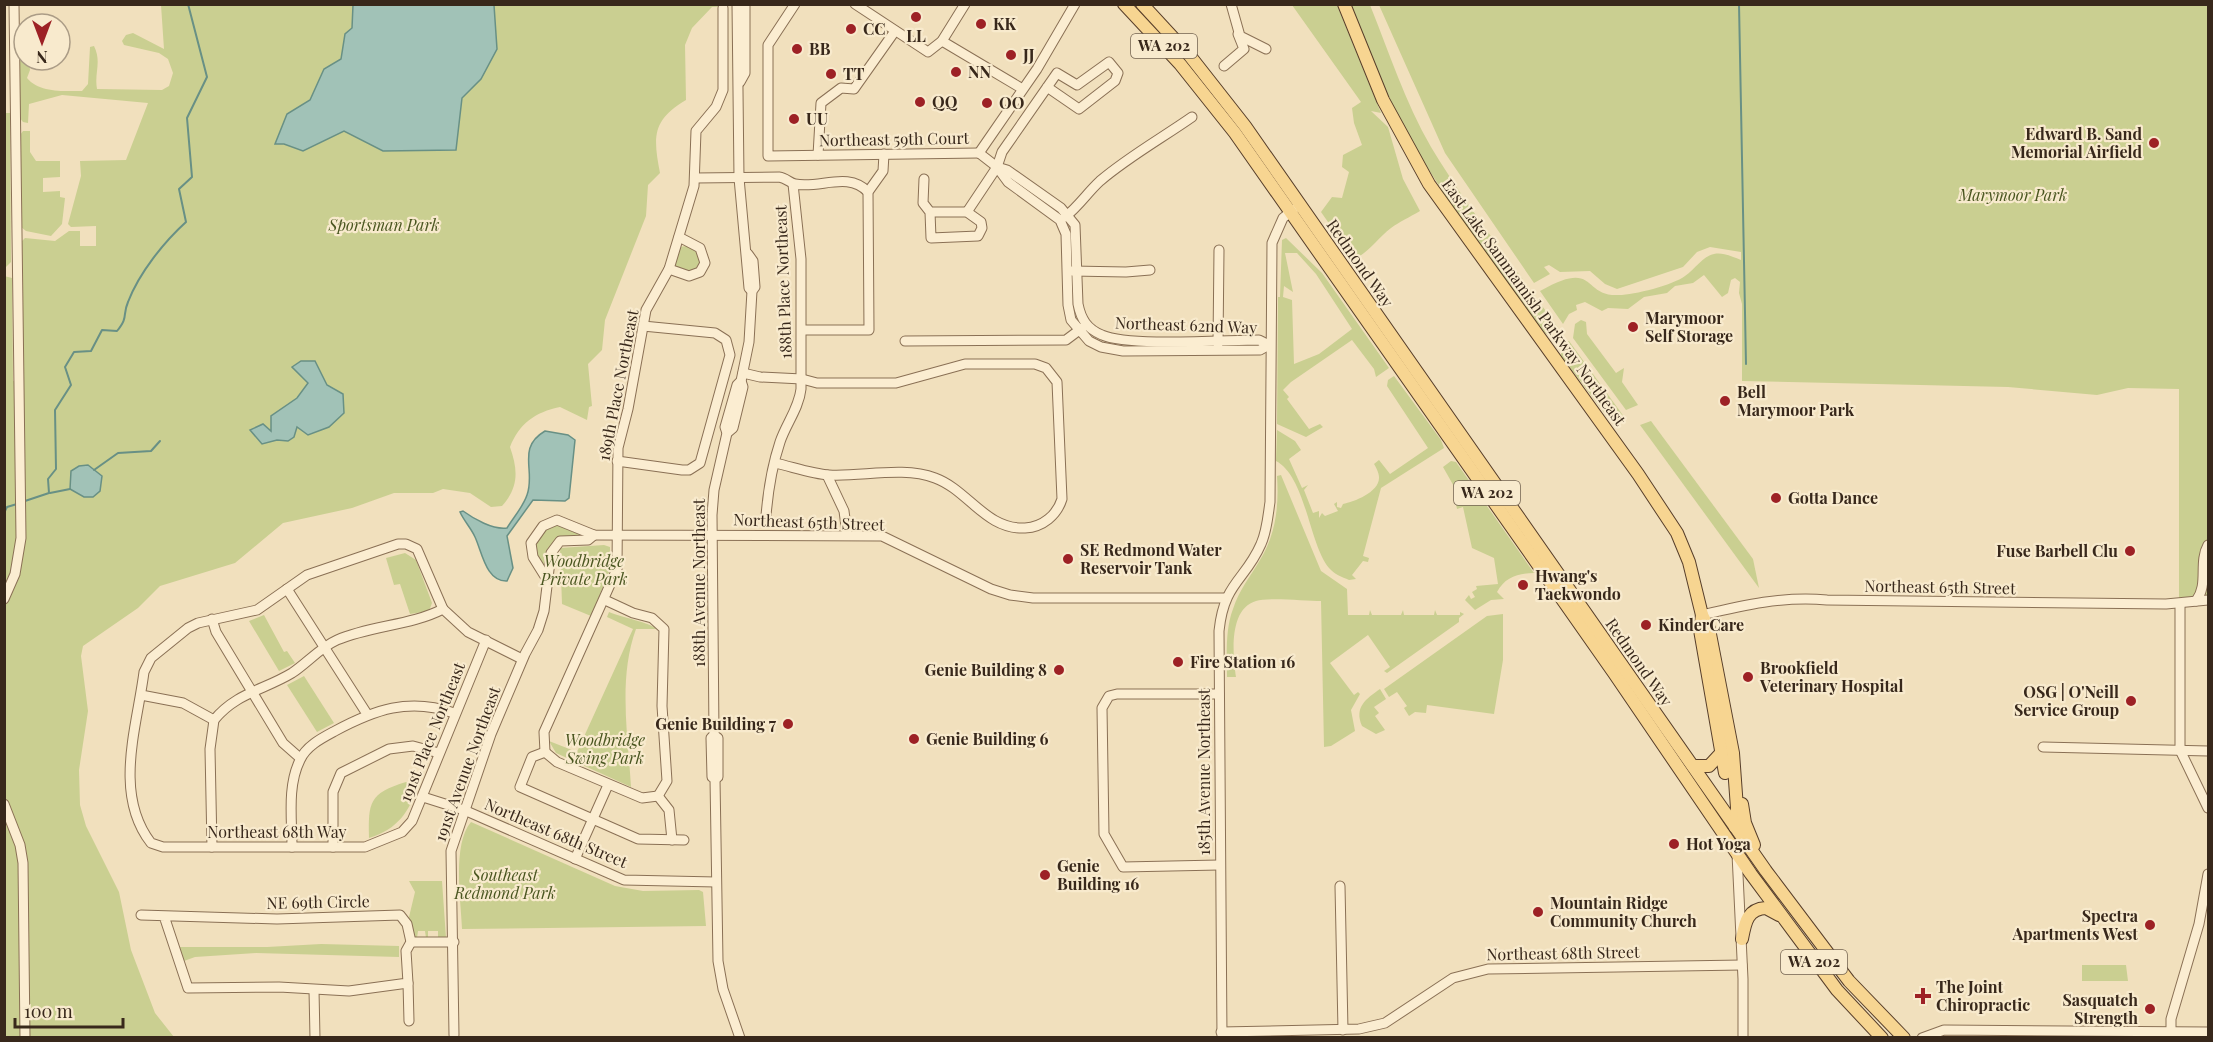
<svg xmlns="http://www.w3.org/2000/svg" width="2213" height="1042" font-family="'Playfair Display',serif">
<style>
.green{fill:#cacf91;fill-rule:evenodd}
.water{fill:#a1c2b7;stroke:#689085;stroke-width:1.5}
.lines{fill:none;stroke-linecap:round;stroke-linejoin:round}
.stream{stroke:#689085;stroke-width:2}
.minor-casing{stroke:#8a7055;stroke-width:11}
.major-casing{stroke:#573e2a;stroke-width:14}
.minor{stroke:#fbedd1;stroke-width:9}
.major{stroke:#f7d591;stroke-width:12}
.poi-dot{fill:#9d2125;stroke:#f8eacd;stroke-width:2}
.labels{text-anchor:middle;stroke-width:4.5;stroke-linejoin:round;paint-order:stroke}
.shield{fill:#f8eacd;stroke:#726250;stroke-width:1.5}
.shield-label{font-size:15px;font-weight:bold;fill:#38281b}
.poi-label{font-size:16px;font-weight:bold;fill:#38281b;stroke:#f8eacd;text-anchor:start}
.street-label{font-size:16px;fill:#38281b;stroke:#f8eacd}
.park-label{font-size:16px;font-style:italic;fill:#4a5620;stroke:#f8eacd}
</style>
<rect width="100%" height="100%" fill="#f1e0bd"/>
<!-- green -->
<g class="green">
<path d="M161 5 730 6 712 7 692 28 685 45 686 100C652 120 653 137 660 173L648 185 646 216 605 320 602 350 588 364 592 406 589 407 587 420 560 407C535 412 519 424 510 447 518 470 519 487 502 506L491 507 470 493 443 489 433 493H394L352 508 283 523 235 563 160 586 138 608 83 646 81 656 88 711 79 770 80 805 86 826 119 892 131 950 155 1013 174 1037H5L4 276 12 278 13 381 23 380 22 241 25 238 55 241 69 231H80V246H96V226L71 227 68 224 81 176 80 161 126 160 148 103 62 95 29 104 28 123 23 122 19 117 20 56 29 60 30 70 27 78C39 93 64 91 82 91L88 84 90 47 94 46C102 62 94 73 97 89L162 90 169 86 173 73 168 59 159 53 124 45 122 41 126 35 133 33 164 49Z"/>
<path d="M1292 5H1337L1381 113 1371 111 1388 127 1403 179 1420 211C1410 217 1399 222 1391 228 1378 238 1367 254 1354 259L1321 212 1332 197 1342 198 1349 172 1342 167 1343 155 1362 145 1354 123 1352 108 1361 102Z"/>
<path d="M1350 5H1370C1389 52 1405 102 1431 147 1469 210 1516 269 1559 329L1549 336 1545 333C1493 262 1437 192 1397 114 1379 78 1364 42 1350 5Z"/>
<path d="M1379 5H2208V602H2179V389L2128 388 2097 395 2008 387 1742 381V304L1739 293 1740 282 1735 278 1731 280 1728 293 1722 297 1704 275 1693 283 1675 286 1667 293 1644 297 1628 309 1608 308 1602 311 1585 302 1576 305 1577 310 1569 314 1563 324 1540 291C1598 258 1581 297 1619 295 1634 295 1673 285 1685 276 1695 269 1703 256 1714 254 1723 252 1733 257 1741 260V252L1710 247 1697 252 1683 267 1617 289 1605 284 1590 271 1560 272 1549 265 1544 267 1550 274 1534 283 1445 153Z"/>
<polygon points="4,113 10,113 11,262 6,267"/>
<polygon points="23,131 30,131 30,152 36,161 60,161 60,177 43,178 43,192 60,191 60,197 65,198 62,224 51,236 26,231 21,227 20,135"/>
<path d="M1286 238 1322 273 1389 368 1376 377 1374 369 1352 340 1291 382 1283 390 1289 397 1287 399 1309 429 1320 424 1323 427 1306 437 1277 424 1278 297H1280L1282 240ZM1285 253H1297L1316 274 1352 329 1319 354 1294 364 1292 300 1283 297 1284 286 1293 292Z"/>
<polygon points="686,246 699,253 701,263 692,272 674,267 680,247"/>
<polygon points="1581,320 1586,322 1587,334 1616,373 1624,368 1622,382 1638,405 1626,410 1573,338 1575,324"/>
<polygon points="1569,341 1622,414 1625,419 1617,422 1610,420 1561,356 1561,348"/>
<path d="M1394 376 1441 440 1444 448 1381 488 1363 556 1369 558 1368 562 1363 561 1352 575 1356 579 1349 580C1342 577 1334 574 1329 568 1309 544 1306 477 1276 461L1277 430 1295 441 1301 450 1289 459 1302 488 1308 485 1304 490 1313 513 1319 511V518L1322 513 1325 516 1338 511 1334 504 1337 502V507L1341 508 1343 504C1354 502 1380 492 1379 477 1379 473 1376 467 1374 464L1379 460 1390 474 1428 448 1387 386 1388 380Z"/>
<polygon points="1651,421 1753,559 1759,588 1640,425"/>
<path d="M1451 461 1456 462 1534 573C1518 573 1505 577 1497 592L1504 599 1491 600 1475 610 1465 600 1469 595 1471 599 1475 597 1472 592 1477 589 1476 586 1498 584 1494 558 1472 548 1463 507 1457 509 1455 499 1460 497 1443 467Z"/>
<path d="M1281 475 1321 571 1347 589 1348 615H1369L1370 610 1372 615H1401L1403 610 1404 615H1434L1435 610 1437 615H1460V612L1464 614 1459 618V622L1387 673 1384 671 1390 667 1368 635 1330 663 1354 695 1358 692 1360 694 1351 710 1355 731 1331 746 1324 747 1321 601C1306 601 1268 597 1256 601 1228 609 1233 656 1236 677H1227C1227 655 1225 630 1233 609 1239 590 1250 577 1260 560 1276 534 1279 506 1277 476Z"/>
<path d="M559 523 591 536 562 538 547 572C529 545 530 537 559 523Z"/>
<polygon points="604,545 610,547 610,570 591,616 562,604 560,548"/>
<polygon points="405,553 416,560 432,603 429,611 410,614 400,584 394,585 386,558"/>
<path d="M609 612C621 617 651 623 657 629H636C618 678 628 736 631 787L556 753 549 741 577 752 633 629 607 617Z"/>
<polygon points="1503,614 1503,660 1494,714 1427,705 1426,713 1415,712 1409,716 1404,708 1407,706 1397,692 1389,697 1384,689 1487,616"/>
<polygon points="264,615 284,652 287,651 295,663 279,671 249,621"/>
<polygon points="304,676 334,723 317,732 287,685"/>
<path d="M1380 689 1386 699 1374 707 1379 713 1375 716 1385 730 1376 734 1362 726C1354 707 1366 699 1380 689Z"/>
<path d="M406 782 419 784C409 812 398 829 369 838 368 803 369 793 406 782Z"/>
<path d="M471 822 615 886 643 891 699 890 703 892 706 926 462 929C461 901 452 844 471 822Z"/>
<polygon points="409,881 442,881 446,938 438,938 438,931 428,931 428,938 426,938 425,931 418,931 417,938 414,937 409,917 415,892"/>
<polygon points="321,944 399,946 399,957 256,953 195,957 184,961 178,947 267,947"/>
<polygon points="2082,965 2126,965 2128,981 2082,981"/>
</g>
<!-- water -->
<g class="water">
<polygon points="353,5 494,5 497,49 481,79 462,98 456,150 383,151 344,131 303,151 284,144 275,144 287,114 310,100 324,69 341,59 345,34 352,28"/>
<polygon points="301,361 315,361 327,385 343,394 344,413 329,427 308,435 297,427 294,437 288,441 277,440 262,444 250,430 263,424 271,431 271,416 297,398 308,383 292,367"/>
<path d="M545 431 568 435 575 440 569 498 565 501 533 500 507 536 513 568 507 581C486 582 482 552 475 537 471 528 464 521 460 512L463 511C474 519 493 530 507 528 513 518 523 507 527 495 536 471 516 448 545 431Z"/>
<polygon points="88,465 102,476 100,491 93,497 84,497 70,489 71,471 79,466"/>
</g>
<g class="lines">
<!-- stream -->
<g class="stream">
<polyline points="1739,4 1746,364"/>
<polyline points="94,470 118,453 151,451 160,441"/>
<polyline points="50,493 70,489"/>
<path d="M25 501 49 493 48 479 56 469 55 410 71 385 65 367 74 352 91 351 102 330 117 331C129 316 122 316 128 302 139 273 164 242 186 222L179 189 192 177 187 118 207 77 188 4"/>
<polyline points="4,513 7,507 17,504"/>
<polyline points="4,1032 5,1038"/>
</g>
<!-- minor casing -->
<g class="minor-casing">
<g id="minor">
<polyline points="737,4 739,178 749,288 752,291"/>
<polyline points="795,4 768,45 768,156 979,153"/>
<polyline points="855,4 928,52 942,41 965,4"/>
<polyline points="1231,4 1240,36 1266,49"/>
<polyline points="942,41 1021,88"/>
<polyline points="1224,66 1244,49 1238,34"/>
<polyline points="740,82 745,73 745,4"/>
<polyline points="979,153 997,167 1008,182 1060,220 1066,234 1068,305 1071,320 1089,341 1101,347 1123,351 1260,350 1269,345"/>
<polyline points="979,153 1037,69 1075,4"/>
<polyline points="818,155 821,103 841,88 854,89 895,31"/>
<path d="M997 167 1007 170 1061 208 1075 225 1078 304C1081 319 1087 329 1102 335 1129 347 1225 340 1259 340L1269 345"/>
<path d="M695 178 779 177C786 178 790 183 795 184 820 189 848 171 868 192"/>
<polyline points="924,179 923,203 930,212 967,212 981,222 982,228 978,236 931,238 930,212"/>
<polyline points="967,212 997,167 1002,152 1057,73 1077,85 1109,62 1118,73 1115,81 1079,109 1047,87"/>
<path d="M1065 217C1079 206 1087 193 1100 181 1128 157 1162 138 1192 117"/>
<polyline points="669,269 689,276 700,272 705,263 700,248 679,237"/>
<polyline points="1072,271 1126,272 1150,270"/>
<polyline points="802,330 869,330 868,192 883,171 884,154"/>
<polyline points="905,341 1066,340 1082,328"/>
<polyline points="1218,344 1219,250"/>
<path d="M743 373 760 377 802 379 817 383H896L965 364H1035L1046 368 1057 382 1062 499C1057 515 1043 527 1025 528 986 530 968 490 935 478 903 466 862 477 829 475 812 474 793 467 775 463"/>
<polyline points="727,433 733,428 743,387 741,381"/>
<polyline points="617,461 682,470 689,470 700,463 730,355 726,340 715,333 643,326"/>
<polyline points="827,475 844,511 847,534"/>
<path d="M766 516C768 491 772 466 780 442 786 424 799 408 801 389V259L793 184"/>
<polyline points="548,581 533,557 531,543 543,526 557,520 594,535 882,536 991,589 1010,595 1033,598 1225,598"/>
<polyline points="287,589 367,714"/>
<polyline points="4,599 15,574 21,538 14,4"/>
<polyline points="605,600 633,613 652,618 664,629 662,706 667,781 658,796"/>
<path d="M2196 601C2209 584 2198 563 2208 545"/>
<polyline points="2180,604 2180,750 2208,808"/>
<path d="M443 609 417 549 406 544H398L307 575 257 610 198 623 188 628 151 658 144 672C137 727 113 794 151 843L163 847H365L402 832 412 821 486 640"/>
<path d="M1702 615C1744 605 1783 596 1827 600L2166 604 2208 600"/>
<polyline points="212,619 216,632 283,743 300,758"/>
<polyline points="1219,694 1117,694 1109,696 1102,708 1104,834 1123,867 1219,865"/>
<path d="M141 695 183 703 214 720C236 693 264 690 292 673 307 663 321 647 337 640 372 625 410 626 443 609L468 632 522 659"/>
<polyline points="714,735 718,738 718,777 715,779"/>
<polyline points="2043,747 2208,751"/>
<polyline points="545,752 544,732 617,569 618,448 628,409 646,310 669,269 694,186 696,131 716,107 723,90 723,8"/>
<polyline points="545,752 532,757 520,787 638,839 684,840"/>
<polyline points="545,752 557,762 642,798 658,796"/>
<polyline points="658,796 669,810 672,840"/>
<polyline points="423,797 464,810 624,880 716,882"/>
<polyline points="4,804 20,845 23,863 25,1038"/>
<polyline points="212,847 210,749 214,720"/>
<path d="M292 847C292 819 287 786 300 760 306 746 322 738 335 731 374 710 409 697 454 713"/>
<polyline points="333,847 333,792 341,773 389,749 413,746 439,753"/>
<polyline points="1737,854 1743,979 1743,1038"/>
<polyline points="575,859 608,785"/>
<polyline points="1340,886 1343,1030"/>
<polyline points="141,915 277,919 400,915 407,924 411,942 406,951 408,983 349,991 279,987 188,988 164,916"/>
<polyline points="411,942 454,942"/>
<polyline points="408,983 409,1021"/>
<polyline points="314,990 315,1038"/>
<polyline points="2171,1031 2171,1019 2199,924 2208,874"/>
<polyline points="1221,1032 1359,1029 1385,1023 1453,978 1488,969 1742,965"/>
<polyline points="454,1035 451,851 491,734 525,654 538,630 544,611 551,553 560,541 588,540 594,535"/>
<polyline points="740,1038 723,989 718,961 715,779 712,777 711,738 714,735 712,515 714,490 727,433 725,427 737,385 741,381 749,342 752,291 755,287 753,261 748,254"/>
<path d="M1222 1038 1219 631C1224 582 1245 581 1261 544 1267 531 1268 515 1270 502L1272 243 1283 218 1294 209"/>
<polyline points="1922,1038 1944,1030 2208,1032"/>
</g>
</g>
<!-- major casing -->
<g class="major-casing">
<g id="major">
<polyline points="1124,4 1180,64 1235,133 1614,673 1751,874 1837,990 1882,1038"/>
<polyline points="1142,4 1190,56 1245,126 1766,871 1849,981 1904,1038"/>
<polyline points="1344,4 1383,100 1429,184 1638,474 1677,533 1689,562 1702,615 1709,629 1733,753 1737,808 1735,827"/>
<polyline points="1702,615 1700,630 1725,773"/>
<polyline points="1693,766 1709,766 1722,752"/>
<polyline points="1742,804 1745,823 1754,845"/>
<path d="M1742 939C1745 923 1747 909 1766 908L1779 915"/>
</g>
</g>
<!-- minor -->
<use href="#minor" class="minor"/>
<!-- major -->
<use href="#major" class="major"/>
</g>
<!-- markers -->
<g class="poi-dot">
<circle cx="916" cy="17" r="6"/>
<circle cx="981" cy="24" r="6"/>
<circle cx="851" cy="29" r="6"/>
<circle cx="797" cy="49" r="6"/>
<circle cx="1011" cy="55" r="6"/>
<circle cx="956" cy="72" r="6"/>
<circle cx="831" cy="74" r="6"/>
<circle cx="920" cy="102" r="6"/>
<circle cx="987" cy="103" r="6"/>
<circle cx="794" cy="119" r="6"/>
<circle cx="2154" cy="143" r="6"/>
<circle cx="1633" cy="327" r="6"/>
<circle cx="1725" cy="401" r="6"/>
<circle cx="1776" cy="498" r="6"/>
<circle cx="2130" cy="551" r="6"/>
<circle cx="1068" cy="559" r="6"/>
<circle cx="1523" cy="585" r="6"/>
<circle cx="1646" cy="625" r="6"/>
<circle cx="1178" cy="662" r="6"/>
<circle cx="1059" cy="670" r="6"/>
<circle cx="1748" cy="677" r="6"/>
<circle cx="2131" cy="701" r="6"/>
<circle cx="788" cy="724" r="6"/>
<circle cx="914" cy="739" r="6"/>
<circle cx="1674" cy="844" r="6"/>
<circle cx="1045" cy="875" r="6"/>
<circle cx="1538" cy="912" r="6"/>
<circle cx="2150" cy="925" r="6"/>
<path d="M1920 987h6v6h6v6h-6v6h-6v-6h-6v-6h6z"/>
<circle cx="2150" cy="1009" r="6"/>
</g>
<g class="labels">
<!-- shield labels -->
<g class="shield">
<rect x="1131" y="34" width="66" height="24" rx="4.5"/>
<rect x="1454" y="481" width="66" height="24" rx="4.5"/>
<rect x="1781" y="950" width="66" height="24" rx="4.5"/>
</g>
<g class="shield-label">
<text x="1164" y="51">WA 202</text>
<text x="1487" y="498">WA 202</text>
<text x="1814" y="967">WA 202</text>
</g>
<!-- poi labels -->
<g class="poi-label">
<text x="993" y="30">KK</text>
<text x="863" y="35">CC</text>
<text x="916" y="42" text-anchor="middle">LL</text>
<text x="809" y="55">BB</text>
<text x="1023" y="61">JJ</text>
<text x="968" y="78">NN</text>
<text x="843" y="80">TT</text>
<text x="932" y="108">QQ</text>
<text x="999" y="109">OO</text>
<text x="806" y="125">UU</text>
<text x="2142" y="140" text-anchor="end">Edward B. Sand<tspan x="2142" dy="18">Memorial Airfield</tspan></text>
<text x="1645" y="324">Marymoor<tspan x="1645" dy="18">Self Storage</tspan></text>
<text x="1737" y="398">Bell<tspan x="1737" dy="18">Marymoor Park</tspan></text>
<text x="1788" y="504">Gotta Dance</text>
<text x="1080" y="556">SE Redmond Water<tspan x="1080" dy="18">Reservoir Tank</tspan></text>
<text x="2118" y="557" text-anchor="end">Fuse Barbell Clu</text>
<text x="1535" y="582">Hwang's<tspan x="1535" dy="18">Taekwondo</tspan></text>
<text x="1658" y="631">KinderCare</text>
<text x="1190" y="668">Fire Station 16</text>
<text x="1760" y="674">Brookfield<tspan x="1760" dy="18">Veterinary Hospital</tspan></text>
<text x="1047" y="676" text-anchor="end">Genie Building 8</text>
<text x="2119" y="698" text-anchor="end">OSG | O'Neill<tspan x="2119" dy="18">Service Group</tspan></text>
<text x="776" y="730" text-anchor="end">Genie Building 7</text>
<text x="926" y="745">Genie Building 6</text>
<text x="1686" y="850">Hot Yoga</text>
<text x="1057" y="872">Genie<tspan x="1057" dy="18">Building 16</tspan></text>
<text x="1550" y="909">Mountain Ridge<tspan x="1550" dy="18">Community Church</tspan></text>
<text x="2138" y="922" text-anchor="end">Spectra<tspan x="2138" dy="18">Apartments West</tspan></text>
<text x="1936" y="993">The Joint<tspan x="1936" dy="18">Chiropractic</tspan></text>
<text x="2138" y="1006" text-anchor="end">Sasquatch<tspan x="2138" dy="18">Strength</tspan></text>
</g>
<!-- street labels -->
<g class="street-label">
<text transform="translate(894 139) rotate(-1)" y="6">Northeast 59th Court</text>
<text transform="translate(1360 263) rotate(55)" y="6">Redmond Way</text>
<text transform="translate(783 282) rotate(-92)" y="6">188th Place Northeast</text>
<text transform="translate(1534 302) rotate(54)" y="6">East Lake Sammamish Parkway Northeast</text>
<text transform="translate(1186 325) rotate(2)" y="6">Northeast 62nd Way</text>
<text transform="translate(618 385) rotate(-79)" y="6">189th Place Northeast</text>
<text transform="translate(809 522) rotate(2)" y="6">Northeast 65th Street</text>
<text transform="translate(699 583) rotate(-90)" y="6">188th Avenue Northeast</text>
<text transform="translate(1940 587) rotate(1)" y="6">Northeast 65th Street</text>
<text transform="translate(1639 662) rotate(55)" y="6">Redmond Way</text>
<text transform="translate(432 732) rotate(-68)" y="6">191st Place Northeast</text>
<text transform="translate(467 764) rotate(-70)" y="6">191st Avenue Northeast</text>
<text transform="translate(1204 772) rotate(-90)" y="6">185th Avenue Northeast</text>
<text x="277" y="838">Northeast 68th Way</text>
<text transform="translate(556 833) rotate(23)" y="6">Northeast 68th Street</text>
<text transform="translate(318 902) rotate(-1)" y="6">NE 69th Circle</text>
<text transform="translate(1563 953) rotate(-1)" y="6">Northeast 68th Street</text>
</g>
<!-- park labels -->
<g class="park-label">
<text x="2013" y="201">Marymoor Park</text>
<text x="384" y="231">Sportsman Park</text>
<text x="584" y="567">Woodbridge<tspan x="584" dy="18">Private Park</tspan></text>
<text x="605" y="746">Woodbridge<tspan x="605" dy="18">Swing Park</tspan></text>
<text x="505" y="881">Southeast<tspan x="505" dy="18">Redmond Park</tspan></text>
</g>
</g>
<!-- border -->
<rect width="2213" height="1042" fill="none" stroke="#38281b" stroke-width="12"/>
<!-- north arrow -->
<g transform="translate(42 42) rotate(180)"><circle r="28" fill="#f8eacd" stroke="#ab9c86" stroke-width="1.5"/>
<path d="M0-4.5L10 22L0 15L-10 22Z" fill="#9d2125"/>
<text y="-9" font-size="16" font-weight="bold" text-anchor="middle" fill="#38281b">N</text>
</g>
<!-- scale -->
<path d="M15 1018v9h108v-9" fill="none" stroke="#38281b" stroke-width="3"/>
<text x="24" y="1018" font-size="18" fill="#38281b" stroke="#f8eacd" stroke-width="4.5" paint-order="stroke">100 m</text>
</svg>
